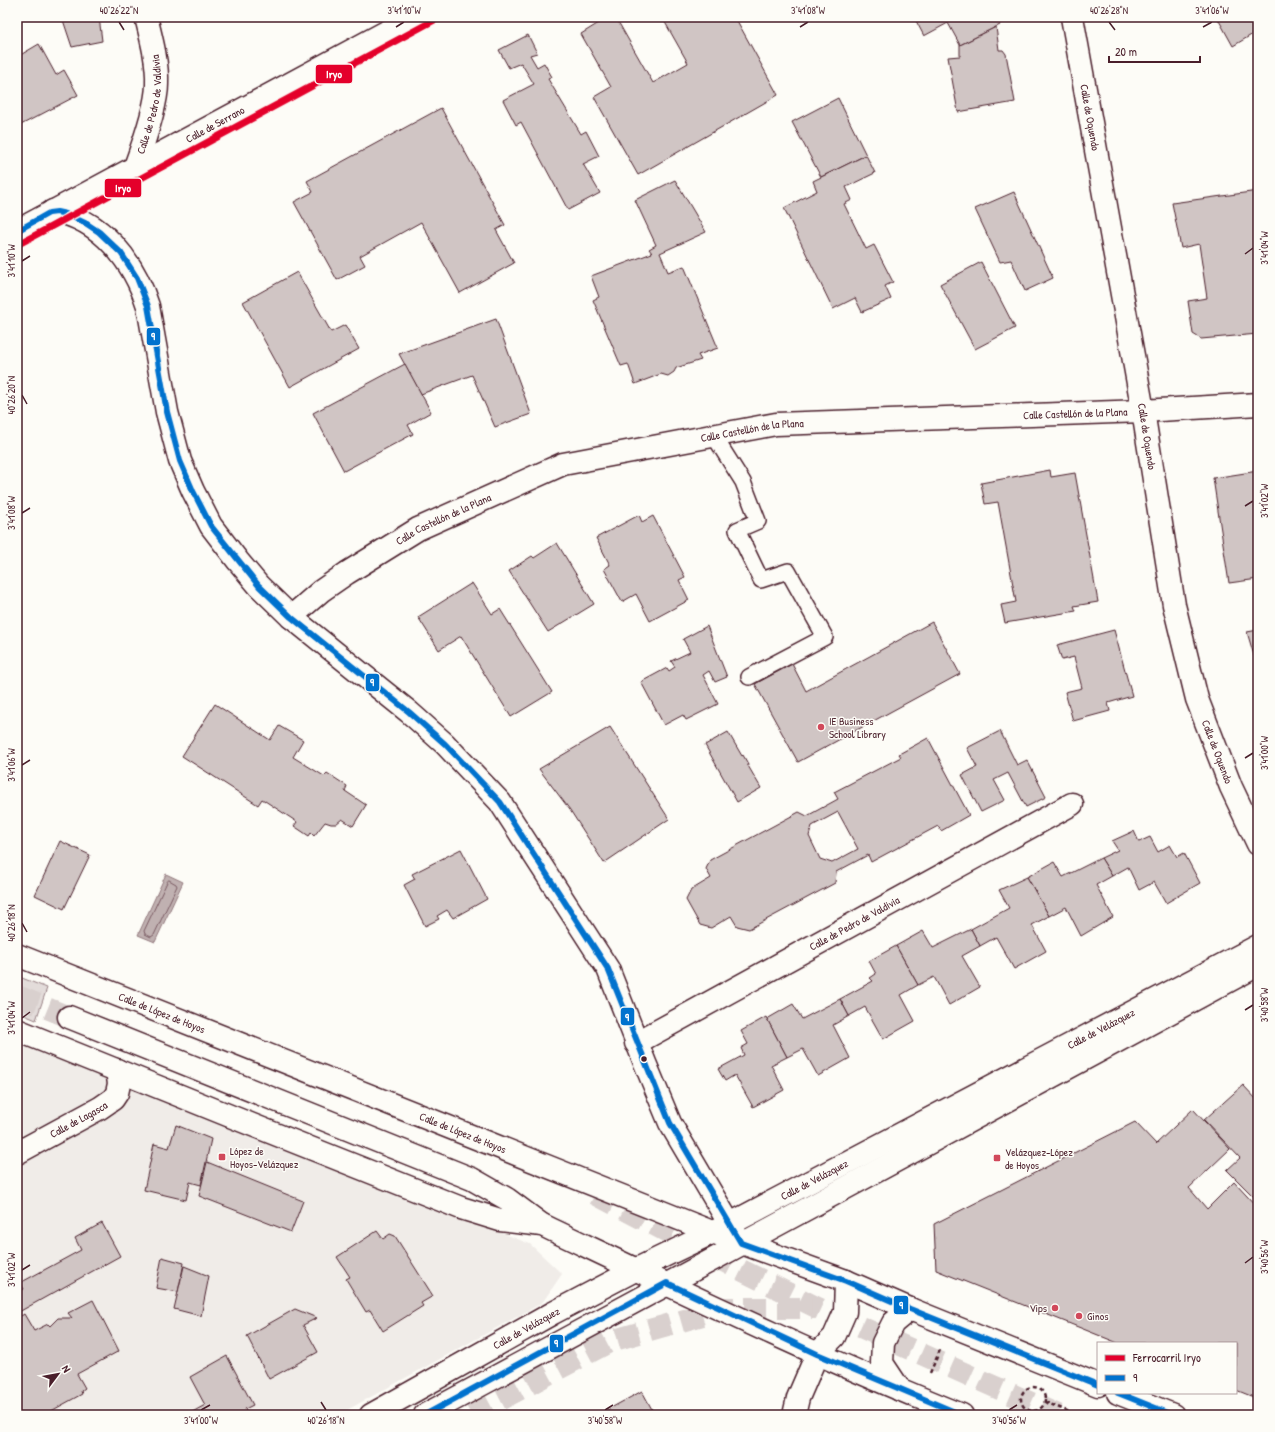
<svg xmlns="http://www.w3.org/2000/svg" width="1275" height="1432" font-family="'Patrick Hand',sans-serif">
<style>
.built{fill:#f0ece8}
.green{fill:#e3dcda;stroke:#967e82}
.water{fill:#c0b1b1;stroke:#91777b}
.lines{fill:none;stroke-linecap:round;stroke-linejoin:round}
.shore{stroke:#795961;stroke-width:1}
.building{fill:#d0c5c4;stroke:#4a1f2b;fill-rule:evenodd}
.primary-tunnel{stroke:#d9d0ce;stroke-width:22;stroke-dasharray:22 11;stroke-linecap:butt}
.motorway-tunnel{stroke:#d9d0ce;stroke-width:22;stroke-dasharray:22 11;stroke-linecap:butt}
.service-casing{stroke:#4a1f2b;stroke-width:18}
.minor-casing{stroke:#4a1f2b;stroke-width:25}
.tertiary-casing{stroke:#4a1f2b;stroke-width:25}
.secondary-casing{stroke:#4a1f2b;stroke-width:25}
.primary-casing{stroke:#4a1f2b;stroke-width:25}
.path{stroke:#4a1f2b;stroke-width:2.5;stroke-dasharray:4 3;stroke-linecap:butt}
.service{stroke:#fdfcf7;stroke-width:15}
.minor{stroke:#fdfcf7;stroke-width:22}
.tertiary{stroke:#fdfcf7;stroke-width:22}
.secondary{stroke:#fdfcf7;stroke-width:22}
.primary{stroke:#fdfcf7;stroke-width:22}
.bus-1-casing{stroke:#fdfcf7;stroke-width:9}
.bus-1{stroke:#0072ce;stroke-width:6}
.rail-1-casing{stroke:#fdfcf7;stroke-width:10}
.rail-1{stroke:#e4002b;stroke-width:7}
.ticks{fill:none;stroke:#4a1f2b;stroke-width:1.5}
.poi-dot{fill:#d1495b;stroke:#fdfcf7;stroke-width:1.5}
.bus-dot{fill:#4a1f2b;stroke:#fdfcf7;stroke-width:1.5}
.labels{text-anchor:middle;stroke-width:3;stroke-linejoin:round;paint-order:stroke}
.street-label{font-size:11px;fill:#4a1f2b;stroke:#fdfcf7}
.poi-label{font-size:11px;fill:#4a1f2b;stroke:#fdfcf7;text-anchor:start}
.line-badge{stroke:#fdfcf7;stroke-width:1.5}
.badge-label{font-size:11px;text-anchor:middle;font-weight:bold;fill:#fff}
.neatline{fill:none;stroke:#4a1f2b;stroke-width:1.5}
.ticks-label{font-size:10px;text-anchor:middle;fill:#4a1f2b}
</style>
<rect width="100%" height="100%" fill="#fdfcf7"/>
<filter id="ink" filterUnits="userSpaceOnUse"><feTurbulence type="fractalNoise" baseFrequency=".025" numOctaves="2"/><feDisplacementMap in="SourceGraphic" scale="8" xChannelSelector="R" yChannelSelector="G"/><feConvolveMatrix kernelMatrix="1 2 1 2 8 2 1 2 1" color-interpolation-filters="sRGB"/></filter>
<g filter="url(#ink)">
<!-- built -->
<polygon class="built" points="17,1039 530,1244 562,1274 542,1303 338,1415 17,1415"/>
<!-- green -->
<polygon class="green" points="17,976 47,988 36,1020 17,1012"/>
<!-- water -->
<polygon class="water" points="166,874 183,882 155,942 138,935"/>
<g class="lines">
<!-- shore -->
<polygon class="shore" points="169,880 176,884 177,886 154,935 151,937 145,934 144,931 167,882"/>
</g>
<!-- building -->
<g class="building">
<polygon points="71,17 99,17 102,41 72,47 63,20"/>
<polygon points="662,17 735,17 778,95 638,175 594,97 611,87 581,34 602,21 616,18 653,83 688,63"/>
<polygon points="914,17 996,17 1000,25 960,45 948,23 924,36"/>
<polygon points="1217,17 1258,17 1258,31 1233,46"/>
<polygon points="996,27 999,50 1003,50 1006,54 1015,102 958,112 948,57 960,56 960,45"/>
<polygon points="528,35 537,53 530,55 537,67 544,63 552,77 548,79 581,134 586,131 599,156 583,164 600,193 568,210 521,122 516,125 503,100 534,84 521,63 509,68 499,50"/>
<polygon points="39,44 56,75 64,70 78,95 17,127 17,57"/>
<polygon points="838,98 866,155 821,177 792,122"/>
<polygon points="441,108 505,225 496,230 514,263 460,293 421,222 360,256 365,265 337,280 294,202 313,192 307,181"/>
<polygon points="866,155 875,173 846,187 852,200 844,204 866,249 874,245 893,282 885,286 891,299 862,312 855,298 833,309 784,208 817,191 813,181"/>
<polygon points="675,180 706,232 660,253 668,272 684,266 718,348 698,355 701,360 676,368 674,372 668,376 661,374 635,384 628,364 621,366 593,300 599,297 591,276 652,253 649,249 656,245 635,200"/>
<polygon points="1258,191 1258,334 1201,339 1193,334 1188,301 1207,298 1199,244 1181,248 1172,203"/>
<polygon points="1014,192 1053,278 1025,291 1011,260 1000,262 975,209"/>
<polygon points="981,262 1015,328 975,349 940,284"/>
<polygon points="297,272 331,332 345,325 359,349 290,387 243,302"/>
<polygon points="496,319 531,414 495,427 472,375 421,394 399,354"/>
<polygon points="405,364 431,412 408,425 413,434 344,471 313,413"/>
<polygon points="1050,470 1051,477 1075,473 1098,602 1074,606 1076,611 1005,623 1001,605 1016,602 998,502 985,504 981,483"/>
<polygon points="1258,471 1258,579 1229,583 1213,478"/>
<polygon points="639,515 642,522 653,516 685,577 679,580 689,600 650,621 636,594 622,602 604,569 610,565 596,538"/>
<polygon points="557,543 594,604 548,632 509,571 532,556 534,558"/>
<polygon points="472,583 492,614 500,609 552,692 511,717 461,636 439,650 418,617"/>
<polygon points="932,622 960,674 798,762 755,684 792,664 806,691"/>
<polygon points="707,626 727,677 715,682 709,671 703,675 718,704 686,720 683,715 664,725 641,682 667,668 669,671 675,667 671,661 690,652 683,639"/>
<polygon points="1114,630 1132,696 1108,703 1110,711 1073,721 1065,692 1082,688 1074,657 1062,660 1057,645"/>
<polygon points="1258,630 1258,669 1247,632"/>
<polygon points="215,704 270,740 279,726 303,740 293,757 324,776 327,773 347,786 345,791 366,805 353,826 342,819 336,824 331,824 325,822 314,836 311,833 309,836 294,826 297,822 262,799 258,805 182,756"/>
<polygon points="610,727 669,819 604,863 570,810 539,769"/>
<polygon points="1000,731 1017,765 1027,760 1046,797 1026,807 1008,773 994,780 1005,800 981,812 962,775 977,767 967,748"/>
<polygon points="728,732 742,756 743,755 748,764 747,764 761,788 737,802 705,745"/>
<path d="M928 738 969 815 941 831 938 826 871 862 868 855 836 872 835 883 749 929 737 926 731 916 711 928 700 925 686 900 691 890 711 878 706 869 710 860 799 812 807 816 838 799 834 792 901 757 899 754ZM838 812 858 849 832 863 820 859 809 836 812 826Z"/>
<polygon points="1134,831 1139,842 1150,837 1158,852 1170,845 1177,857 1184,853 1200,883 1166,903 1154,882 1139,890 1128,867 1112,876 1101,858 1118,850 1112,841"/>
<polygon points="60,841 90,855 64,909 35,895"/>
<polygon points="461,849 487,899 453,918 447,910 437,916 439,919 425,926 404,885 415,879 412,874"/>
<polygon points="1101,858 1112,876 1096,885 1113,917 1081,936 1066,907 1049,916 1027,877 1054,862 1063,877"/>
<polygon points="1027,877 1049,916 1032,925 1046,951 1014,969 996,937 980,946 971,929 1009,908 999,890"/>
<polygon points="971,929 980,946 962,956 980,987 949,1005 934,977 918,985 896,946 923,931 933,948"/>
<polygon points="896,946 918,985 901,995 915,1021 883,1039 865,1007 849,1016 840,999 873,981 870,978 876,974 869,961"/>
<polygon points="840,999 849,1016 833,1025 850,1058 818,1076 803,1049 787,1057 767,1019 793,1004 802,1019"/>
<polygon points="766,1017 787,1057 771,1065 784,1090 753,1107 735,1075 725,1081 718,1069 744,1055 741,1048 748,1044 741,1031"/>
<polygon points="1243,1085 1258,1101 1258,1201 1227,1170 1240,1158 1204,1120"/>
<polygon points="1193,1109 1230,1149 1189,1188 1207,1209 1234,1182 1258,1208 1258,1392 1256,1398 1236,1390 1236,1343 1118,1343 936,1270 934,1224 1135,1122 1156,1144"/>
<polygon points="176,1125 211,1139 201,1185 190,1182 186,1200 144,1190 154,1144 169,1148"/>
<polygon points="207,1162 303,1201 291,1232 199,1196"/>
<polygon points="102,1223 120,1256 17,1313 17,1293 24,1289 20,1283 81,1250 75,1238"/>
<polygon points="377,1231 383,1239 390,1234 395,1236 433,1296 421,1303 423,1306 383,1331 370,1310 366,1312 346,1279 350,1277 337,1257"/>
<polygon points="162,1257 184,1263 178,1292 156,1288"/>
<polygon points="184,1266 209,1276 201,1316 174,1309"/>
<polygon points="93,1300 119,1351 77,1374 85,1388 81,1391 82,1394 44,1415 17,1415 17,1313 18,1312 21,1316 24,1314 34,1331 48,1324 50,1326 58,1318 72,1318 68,1313"/>
<polygon points="295,1309 317,1318 303,1325 318,1352 269,1379 247,1336"/>
<polygon points="227,1356 253,1405 245,1409 248,1415 187,1415 205,1405 190,1377"/>
<polygon points="642,1391 655,1415 598,1415"/>
</g>
<g class="lines">
<!-- primary-tunnel -->
<polyline class="primary-tunnel" points="17,996 69,1017"/>
<!-- motorway-tunnel -->
<g class="motorway-tunnel">
<polyline points="595,1194 737,1268 818,1308 1058,1415"/>
<polyline points="471,1415 611,1341 727,1308 815,1308"/>
</g>
<!-- service casing -->
<g class="service-casing">
<polyline id="service" points="714,436 743,482 758,521 737,530 761,580 788,571 825,637 749,677"/>
</g>
<!-- minor casing -->
<g class="minor-casing">
<g id="minor">
<path id="s1" d="M1072 17 1143 411 1174 605 1197 699 1231 787 1258 844"/>
<path id="s2" d="M135 167C143 145 157 106 157 84 158 63 151 37 146 17"/>
<path d="M53 211C102 219 134 262 148 306L167 412 180 461 193 491 211 526 238 561 259 586 291 617 409 712 445 744 500 802 608 969 645 1063 670 1123 739 1240"/>
<path id="s3" d="M291 617 321 591 347 573 418 529 563 464 776 424 1143 411 1258 404"/>
<path id="s4" d="M636 1043 1072 804"/>
<path id="s5" d="M17 1153 100 1108 113 1099 117 1093 119 1084 117 1070"/>
<polyline points="900,1390 882,1363 883,1343 893,1323 910,1309"/>
<polyline points="794,1415 798,1398 817,1354 834,1337 845,1312 846,1281"/>
</g>
</g>
<!-- tertiary casing -->
<g class="tertiary-casing">
<g id="tertiary">
<path id="s6" d="M17 955 712 1232 846 1281 910 1309 1098 1385"/>
<path d="M17 1030 240 1120 461 1208 500 1220 542 1225C681 1291 819 1358 962 1415"/>
<polyline points="1118,1393 1173,1415"/>
<path id="s7" d="M371 1415 553 1313 637 1269 730 1224 1258 946"/>
</g>
</g>
<!-- secondary casing -->
<g class="secondary-casing">
<g id="secondary">
<path id="s8" d="M17 231 414 17"/>
<polyline points="425,1415 1258,965"/>
</g>
</g>
<!-- primary casing -->
<g class="primary-casing">
<polyline id="primary" points="69,1017 472,1179 507,1199 542,1225"/>
</g>
<!-- path -->
<g class="path">
<polyline points="930,1373 940,1350"/>
<circle cx="1033" cy="1399" r="12"/>
<polyline points="1045,1402 1077,1415"/>
</g>
<!-- service -->
<use href="#service" class="service"/>
<!-- minor -->
<use href="#minor" class="minor"/>
<!-- tertiary -->
<use href="#tertiary" class="tertiary"/>
<!-- secondary -->
<use href="#secondary" class="secondary"/>
<!-- primary -->
<use href="#primary" class="primary"/>
<!-- bus-1 casing -->
<g class="bus-1-casing">
<g id="bus-1">
<polyline points="17,231 49,213 57,212 66,214 87,224 99,232 121,253 137,278 148,306 167,412 180,461 193,491 211,526 259,586 291,617 409,712 445,744 500,802 608,969 670,1123 741,1243 846,1281 910,1309 1098,1385"/>
<polyline points="1118,1393 1173,1415"/>
<polyline points="425,1415 667,1283 817,1354 962,1415"/>
</g>
</g>
<!-- bus-1 -->
<use href="#bus-1" class="bus-1"/>
<!-- rail-1 casing -->
<g class="rail-1-casing">
<polyline id="rail-1" points="17,245 440,17"/>
</g>
<!-- rail-1 -->
<use href="#rail-1" class="rail-1"/>
</g>
</g>
<!-- ticks -->
<path class="ticks" d="M119 22 124 30M1109 22 1115 30M396 27 404 22M800 27 808 22M1203 27 1212 22M1245 254 1253 248M22 261 30 256M22 395 27 404M1245 506 1253 501M22 513 30 508M1245 758 1253 753M22 765 30 760M22 923 27 932M1245 1010 1253 1005M22 1018 30 1012M1245 1263 1253 1257M22 1270 30 1265M321 1402 326 1410M201 1410 210 1405M605 1410 613 1405M1009 1410 1017 1405"/>
<!-- markers -->
<g class="poi-dot">
<circle cx="821" cy="727" r="4"/>
<rect x="218" y="1153" width="8" height="8" rx="2"/>
<rect x="993" y="1154" width="8" height="8" rx="2"/>
<circle cx="1055" cy="1308" r="4"/>
<circle cx="1079" cy="1316" r="4"/>
</g>
<circle class="bus-dot" cx="644" cy="1059" r="3.5"/>
<g class="labels">
<!-- street labels -->
<g class="street-label">
<text dy="4" stroke="none"><textPath href="#s2" startOffset="65">Calle de Pedro de Valdivia</textPath></text>
<text dy="4" stroke="none"><textPath href="#s1" startOffset="102">Calle de Oquendo</textPath></text>
<text dy="4" stroke="none"><textPath href="#s8" startOffset="225">Calle de Serrano</textPath></text>
<text dy="4" stroke="none"><textPath href="#s3" startOffset="830">Calle Castellón de la Plana</textPath></text>
<text dy="4" stroke="none"><textPath href="#s3" startOffset="506">Calle Castellón de la Plana</textPath></text>
<text dy="4" stroke="none"><textPath href="#s1" startOffset="426">Calle de Oquendo</textPath></text>
<text dy="4" stroke="none"><textPath href="#s3" startOffset="182">Calle Castellón de la Plana</textPath></text>
<text dy="4" stroke="none"><textPath href="#s1" startOffset="750">Calle de Oquendo</textPath></text>
<text dy="4" stroke="none"><textPath href="#s4" startOffset="249">Calle de Pedro de Valdivia</textPath></text>
<text dy="4" stroke="none"><textPath href="#s6" startOffset="156">Calle de López de Hoyos</textPath></text>
<text dy="4" stroke="none"><textPath href="#s7" startOffset="826">Calle de Velázquez</textPath></text>
<text dy="4" stroke="none"><textPath href="#s5" startOffset="70">Calle de Lagasca</textPath></text>
<text dy="4" stroke="none"><textPath href="#s6" startOffset="480">Calle de López de Hoyos</textPath></text>
<text dy="4" stroke="none"><textPath href="#s7" startOffset="502">Calle de Velázquez</textPath></text>
<text dy="4" stroke="none"><textPath href="#s7" startOffset="178">Calle de Velázquez</textPath></text>
</g>
<!-- poi labels -->
<g class="poi-label">
<text x="829" y="725">IE Business<tspan x="829" dy="13">School Library</tspan></text>
<text x="230" y="1155">López de<tspan x="230" dy="13">Hoyos-Velázquez</tspan></text>
<text x="1005" y="1156">Velázquez-López<tspan x="1005" dy="13">de Hoyos</tspan></text>
<text x="1047" y="1312" text-anchor="end">Vips</text>
<text x="1087" y="1320">Ginos</text>
</g>
</g>
<g class="line-badge">
<rect x="315" y="64" width="38" height="20" rx="4" fill="#e4002b"/>
<rect x="104" y="178" width="38" height="20" rx="4" fill="#e4002b"/>
<rect x="146" y="327" width="15" height="19" rx="4" fill="#0072ce"/>
<rect x="365" y="673" width="15" height="19" rx="4" fill="#0072ce"/>
<rect x="620" y="1007" width="15" height="19" rx="4" fill="#0072ce"/>
<rect x="893" y="1295" width="16" height="20" rx="4" fill="#0072ce"/>
<rect x="549" y="1334" width="15" height="19" rx="4" fill="#0072ce"/>
</g>
<g class="badge-label">
<text x="334" y="78">Iryo</text>
<text x="123" y="192">Iryo</text>
<text x="153" y="340">9</text>
<text x="372" y="686">9</text>
<text x="627" y="1021">9</text>
<text x="901" y="1309">9</text>
<text x="556" y="1347">9</text>
</g>
<!-- margin -->
<rect width="1275" height="1432" fill="none" stroke="#fdfcf7" stroke-width="44"/>
<!-- legend -->
<rect x="1097" y="1342" width="140" height="52" fill="#fdfcf7" stroke="#b5a4a5"/>
<rect x="1105" y="1355" width="20" height="6" fill="#e4002b" stroke="#b5a4a5"/>
<text x="1133" y="1362" font-size="12" fill="#4a1f2b">Ferrocarril Iryo</text>
<rect x="1105" y="1375" width="20" height="6" fill="#0072ce" stroke="#b5a4a5"/>
<text x="1133" y="1382" font-size="12" fill="#4a1f2b">9</text>
<!-- north arrow -->
<g transform="translate(58 1374) rotate(58)" stroke="#fdfcf7" stroke-width="3" paint-order="stroke">
<path d="M0-3L7 15L0 10L-7 15Z" fill="#4a1f2b"/>
<text y="-6" font-size="11" font-weight="bold" text-anchor="middle" fill="#4a1f2b">N</text>
</g>
<!-- scale -->
<path d="M1109 56v6h91v-6" fill="none" stroke="#4a1f2b" stroke-width="2"/>
<text x="1115" y="56" font-size="12" fill="#4a1f2b" stroke="#fdfcf7" stroke-width="3" paint-order="stroke">20 m</text>
<rect x="22" y="22" width="1231" height="1388" class="neatline"/>
<g class="ticks-label">
<text x="119" y="14">40°26'22"N</text>
<text x="404" y="14">3°41'10"W</text>
<text x="808" y="14">3°41'08"W</text>
<text x="1109" y="14">40°26'28"N</text>
<text x="1212" y="14">3°41'06"W</text>
<text transform="translate(1264 248) rotate(-90)" y="4">3°41'04"W</text>
<text transform="translate(11 261) rotate(-90)" y="4">3°41'10"W</text>
<text transform="translate(11 395) rotate(-90)" y="4">40°26'20"N</text>
<text transform="translate(1264 501) rotate(-90)" y="4">3°41'02"W</text>
<text transform="translate(11 513) rotate(-90)" y="4">3°41'08"W</text>
<text transform="translate(1264 753) rotate(-90)" y="4">3°41'00"W</text>
<text transform="translate(11 765) rotate(-90)" y="4">3°41'06"W</text>
<text transform="translate(11 923) rotate(-90)" y="4">40°26'18"N</text>
<text transform="translate(1264 1005) rotate(-90)" y="4">3°40'58"W</text>
<text transform="translate(11 1018) rotate(-90)" y="4">3°41'04"W</text>
<text transform="translate(1264 1257) rotate(-90)" y="4">3°40'56"W</text>
<text transform="translate(11 1270) rotate(-90)" y="4">3°41'02"W</text>
<text x="201" y="1424">3°41'00"W</text>
<text x="326" y="1424">40°26'18"N</text>
<text x="605" y="1424">3°40'58"W</text>
<text x="1009" y="1424">3°40'56"W</text>
</g>
</svg>
